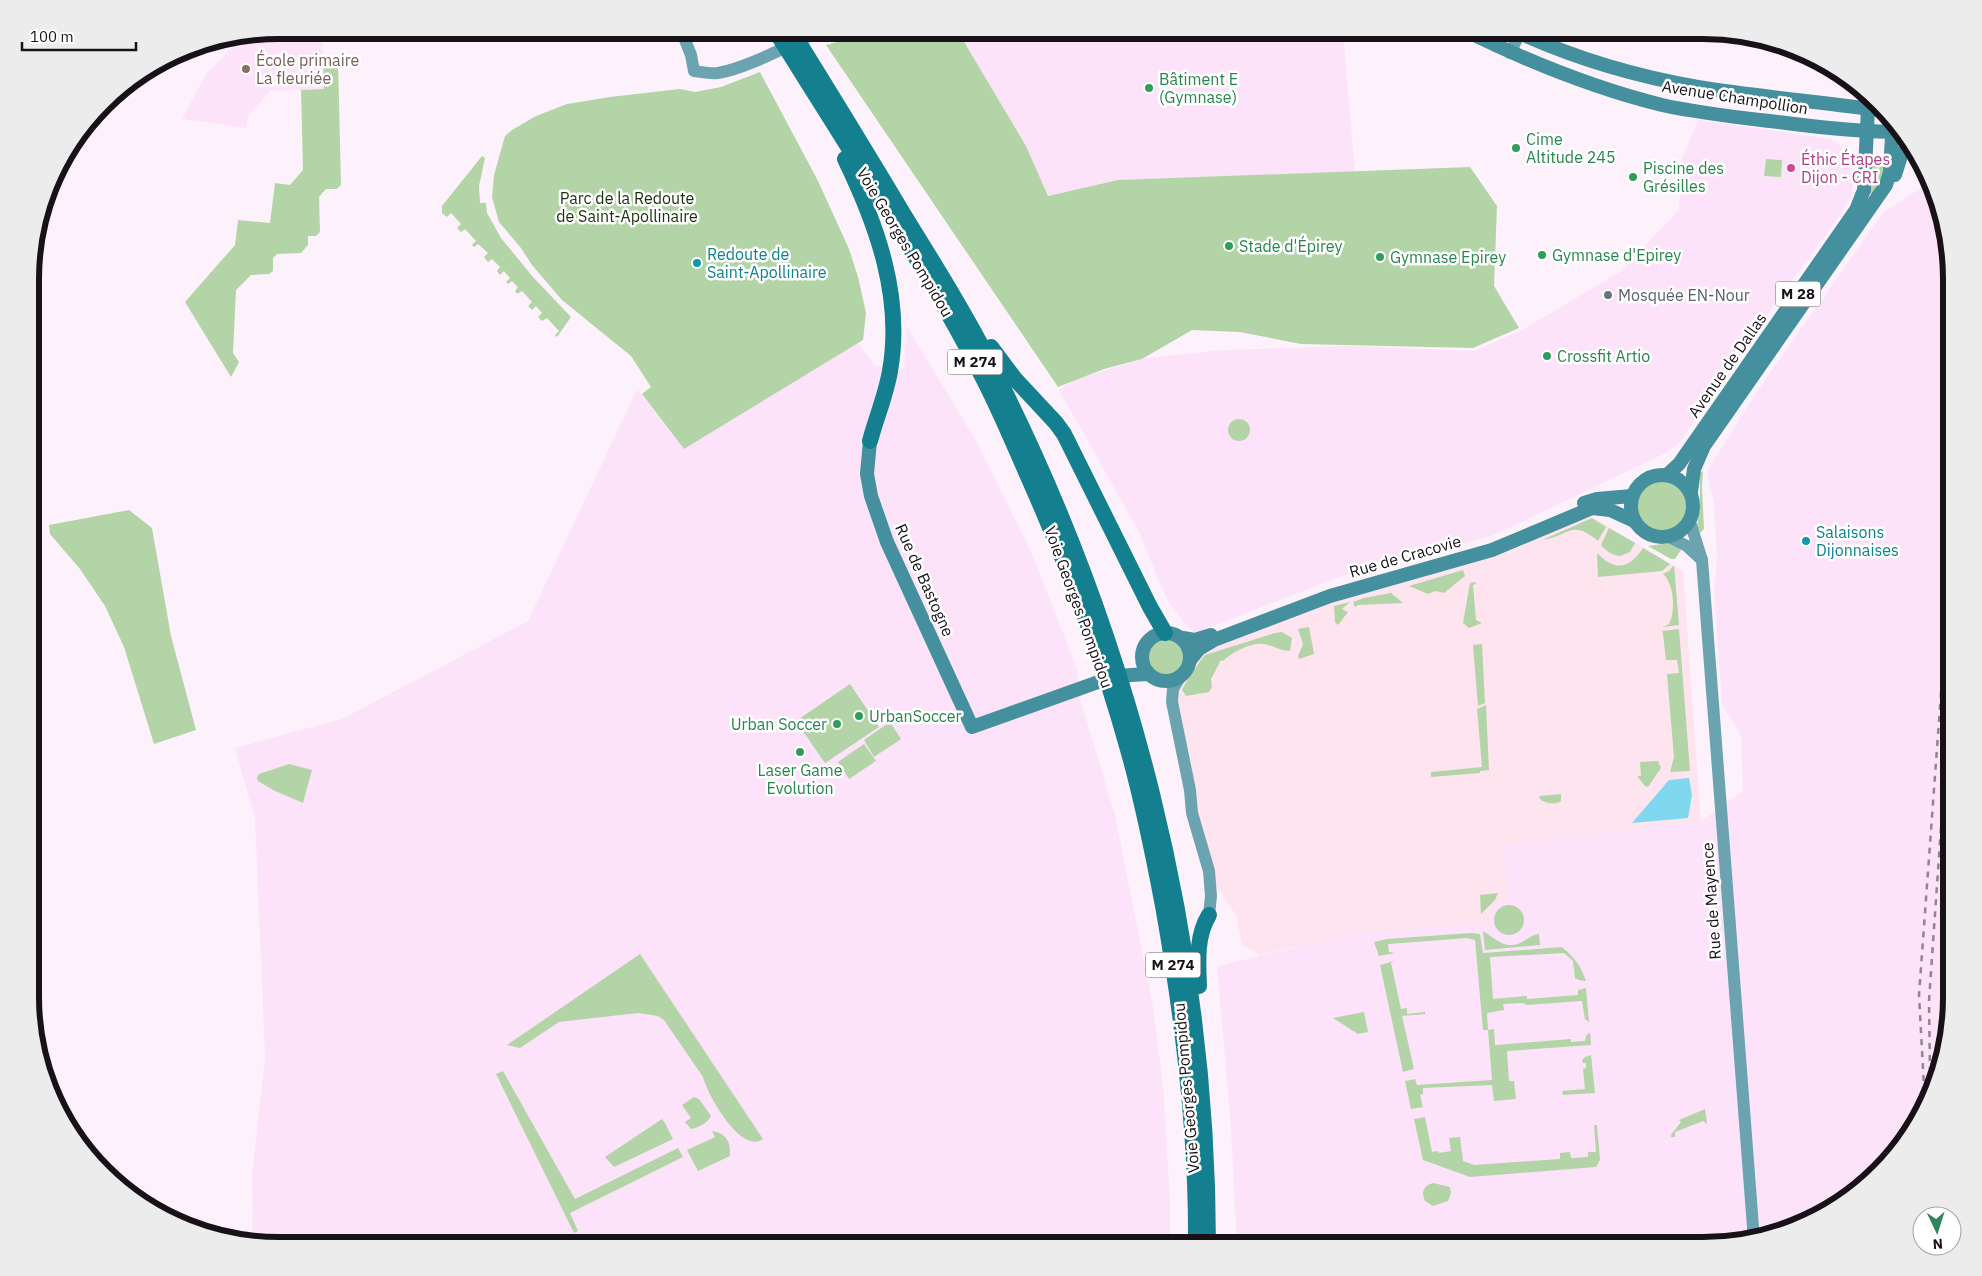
<svg xmlns="http://www.w3.org/2000/svg" width="1982" height="1276" font-family="'IBM Plex Sans',sans-serif">
<style>
.commercial{fill:#fde4ef}
.built{fill:#fce3f9}
.green{fill:#b3d4a6}
.water{fill:#7fd8ef}
.lines{fill:none;stroke-linecap:round;stroke-linejoin:round}
.secondary{stroke:#6ba4b0;stroke-width:12}
.primary{stroke:#45909e;stroke-width:14}
.highway{stroke:#147f8f;stroke-width:16}
.rail{stroke:#90868e;stroke-width:2.5;stroke-dasharray:6 6;stroke-linecap:butt}
.education-dot{fill:#8d6e63;stroke:#fff;stroke-width:2}
.leisure-dot{fill:#2e9e5b;stroke:#fff;stroke-width:2}
.hotel-dot{fill:#d1479c;stroke:#fff;stroke-width:2}
.culture-dot{fill:#0f9aa8;stroke:#fff;stroke-width:2}
.worship-dot{fill:#6b7280;stroke:#fff;stroke-width:2}
.labels{text-anchor:middle;stroke-width:5;stroke-linejoin:round;paint-order:stroke}
.shield{fill:#fff;stroke:#5e585d;stroke-width:1}
.shield-label{font-size:15px;font-weight:bold;fill:#191118}
.education-label{font-size:16px;fill:#785e54;stroke:#fff;text-anchor:start}
.leisure-label{font-size:16px;fill:#27864d;stroke:#fff;text-anchor:start}
.street-label{font-size:16px;fill:#191118;stroke:#fff}
.hotel-label{font-size:16px;fill:#b23c85;stroke:#fff;text-anchor:start}
.park-label{font-size:16px;fill:#173108;stroke:#fff}
.culture-label{font-size:16px;fill:#0d838f;stroke:#fff;text-anchor:start}
.worship-label{font-size:16px;fill:#5b616d;stroke:#fff;text-anchor:start}
.rim{fill:none;stroke:#191118;stroke-width:6}
</style>
<rect width="100%" height="100%" fill="#fdf2fb"/>
<!-- commercial -->
<polygon class="commercial" points="1589,515 1683,571 1701,821 1504,845 1508,900 1495,906 1491,911 1490,925 1478,924 1353,934 1260,955 1242,945 1236,915 1209,876 1177,703 1177,684 1193,668 1197,658 1203,651 1334,602 1498,556"/>
<!-- built -->
<g class="built">
<polygon points="278,30 322,30 324,89 270,91 248,117 247,128 182,119 206,74 242,37"/>
<polygon points="957,30 1343,30 1355,172 1118,180 1048,196 1026,146"/>
<polygon points="1698,120 1831,139 1848,151 1854,176 1852,196 1829,231 1783,292 1679,443 1666,453 1494,535 1339,577 1195,633 1185,624 1167,600 1139,532 1059,390 1077,379 1146,358 1224,350 1351,346 1474,351 1522,330 1620,272 1679,210 1681,162"/>
<polygon points="1931,185 1943,214 1951,262 1951,1014 1939,1077 1910,1136 1868,1184 1828,1213 1768,1237 1720,1245 1237,1246 1231,1128 1217,966 1358,933 1478,924 1489,925 1491,911 1495,906 1508,900 1504,845 1701,821 1743,791 1741,736 1722,704 1714,589 1717,559 1714,503 1707,471 1758,390 1883,213 1911,194"/>
<polygon points="907,327 975,439 1000,489 1033,556 1077,669 1081,702 1115,815 1153,1007 1163,1085 1170,1199 1170,1246 278,1246 253,1242 252,1174 265,1057 255,819 235,748 342,719 528,621 637,389 684,449 858,343 875,366 904,370"/>
</g>
<!-- green -->
<g class="green">
<polygon points="881,30 957,30 1026,146 1048,196 1118,180 1470,167 1497,206 1494,286 1519,328 1473,348 1301,344 1240,332 1192,330 1142,359 1104,369 1058,387 826,45"/>
<polygon points="338,61 341,185 337,189 326,189 319,197 320,232 316,236 308,236 308,245 301,253 277,254 273,258 273,271 269,274 251,275 236,290 233,353 239,362 231,377 185,302 235,245 238,220 270,223 275,183 290,185 303,170 301,90 324,89 323,62"/>
<polygon points="760,72 818,181 849,249 858,277 866,313 863,340 684,449 642,394 651,387 631,356 562,300 532,265 521,248 499,222 492,197 494,175 505,136 512,130 536,116 567,104 610,97 680,89 695,92 721,87"/>
<polygon points="482,156 485,158 479,186 480,203 486,203 487,213 501,238 533,277 571,317 557,337 555,335 559,331 547,318 542,321 538,317 542,313 536,306 532,310 528,306 532,302 522,291 517,294 515,291 518,287 512,281 508,284 506,282 510,278 504,271 500,275 497,271 500,267 492,259 488,262 484,257 488,253 478,244 474,247 472,245 476,241 465,229 461,232 457,228 461,224 451,213 447,217 442,213 442,206"/>
<polygon points="1766,159 1782,160 1781,177 1764,176"/>
<polygon points="1875,161 1884,164 1884,176 1872,195 1870,194 1871,165"/>
<circle cx="1239" cy="430" r="11"/>
<polygon points="1703,471 1702,487 1704,529 1699,534 1697,526 1700,506 1700,472"/>
<circle cx="1662" cy="506" r="26"/>
<polygon points="129,510 152,528 171,636 196,730 154,744 124,647 105,606 80,569 50,534 49,525"/>
<path d="M1592 518 1606 527 1598 541C1571 518 1568 537 1542 540Z"/>
<path d="M1609 528 1635 543 1630 552 1620 556C1612 555 1606 551 1601 545Z"/>
<polygon points="1670,543 1683,547 1675,559 1671,559 1648,546"/>
<path d="M1643 548 1670 564 1662 571 1598 577 1597 553C1615 571 1628 570 1643 548Z"/>
<path d="M1674 565 1679 625 1663 627 1669 624C1676 612 1674 583 1663 574L1669 571Z"/>
<polygon points="1463,570 1465,576 1444,593 1436,591 1428,594 1409,586"/>
<polygon points="1475,582 1476,584 1473,585 1476,620 1482,623 1469,628 1463,623 1470,583"/>
<polygon points="1391,593 1403,603 1358,605 1355,607 1353,602 1364,598"/>
<polygon points="1350,602 1342,609 1348,612 1338,625 1335,622 1334,606"/>
<polygon points="1309,627 1314,654 1299,659 1298,656 1303,644 1298,629"/>
<polygon points="1679,629 1690,771 1670,772 1674,757 1667,674 1679,673 1677,660 1666,660 1663,634 1662,631"/>
<path d="M1282 632 1292 638 1290 651C1280 651 1273 645 1263 644 1251 642 1231 653 1223 661L1221 660 1211 679 1212 687 1209 692 1186 696 1182 690C1185 684 1201 659 1205 655L1275 633Z"/>
<circle cx="1166" cy="657" r="19"/>
<polygon points="1482,644 1485,703 1478,706 1473,645"/>
<polygon points="850,684 879,727 825,763 796,721"/>
<polygon points="1486,705 1489,770 1480,771 1480,773 1431,777 1431,772 1482,767 1477,709"/>
<polygon points="890,722 901,739 874,757 864,740"/>
<polygon points="864,744 876,761 849,779 838,762"/>
<polygon points="1658,761 1661,768 1648,787 1645,786 1637,776 1641,776 1640,762"/>
<polygon points="289,764 312,770 303,803 273,790 258,781 257,778 259,774"/>
<path d="M1561 794V801C1555 805 1544 804 1539 798L1540 796Z"/>
<polygon points="1498,893 1495,900 1481,914 1480,895"/>
<circle cx="1509" cy="920" r="15"/>
<path d="M1483 931C1495 938 1504 950 1520 943 1527 940 1531 935 1539 934L1540 945 1485 950Z"/>
<path d="M1471 933 1480 934 1483 953 1562 947C1574 957 1581 966 1586 981L1579 980 1575 978 1573 961 1564 953 1490 957 1493 999 1527 996V999L1578 995V990L1586 988 1589 1022 1585 1019 1582 1001 1527 1005 1523 1003 1503 1004 1504 1010 1487 1013 1488 1030 1494 1029 1495 1045 1571 1039V1042L1585 1041 1586 1036 1590 1032 1591 1045 1507 1051 1509 1081H1514L1516 1099 1494 1101 1492 1085 1423 1088V1094L1420 1095 1423 1107 1411 1109 1405 1081 1415 1079 1417 1085 1492 1080 1488 1030H1483L1475 940 1467 938 1388 944 1389 952 1395 953 1379 956 1374 942 1387 939Z"/>
<path d="M640 954 763 1139C741 1155 707 1094 703 1077L664 1020 658 1016 638 1013 559 1022 520 1048 507 1045Z"/>
<polygon points="1395,961 1391,963 1401,1009 1407,1008 1407,1014 1425,1012 1425,1014 1402,1016 1414,1069 1403,1072 1380,965"/>
<polygon points="1364,1012 1368,1032 1358,1034 1333,1018"/>
<polygon points="1591,1055 1595,1093 1563,1095 1562,1091 1585,1089 1583,1069 1586,1068 1586,1063 1583,1063 1582,1060 1585,1057"/>
<polygon points="503,1071 575,1199 678,1148 683,1157 570,1213 578,1231 574,1233 496,1074"/>
<path d="M694 1097 699 1099 711 1116C708 1123 697 1128 691 1129L685 1122 691 1118 682 1105Z"/>
<polygon points="1705,1109 1707,1124 1703,1121 1675,1132 1675,1137 1671,1137 1671,1135 1681,1122 1679,1120"/>
<polygon points="1425,1117 1432,1152 1438,1151 1439,1153 1451,1151 1449,1138 1460,1137 1463,1161 1474,1165 1560,1159 1560,1153 1570,1152 1571,1158 1588,1157 1588,1152 1596,1152 1594,1125 1597,1125 1600,1160 1596,1167 1470,1177 1423,1160 1414,1119"/>
<polygon points="662,1119 665,1123 673,1139 614,1167 605,1157"/>
<path d="M712 1131C726 1133 731 1142 730 1156L698 1171 687 1150 715 1137Z"/>
<path d="M1433 1183 1450 1187 1451 1193 1448 1201 1433 1206 1425 1201C1421 1192 1423 1186 1433 1183Z"/>
</g>
<!-- water -->
<polygon class="water" points="1689,778 1692,795 1688,818 1632,823 1669,780"/>
<g class="lines">
<!-- secondary -->
<g class="secondary">
<path d="M681 30 691 55 694 71C702 72 710 74 718 73 748 68 793 43 822 30"/>
<polyline points="1510,53 1520,33"/>
<polyline points="1868,108 1869,96"/>
<polyline points="1690,522 1702,560 1754,1240"/>
<polyline points="1669,537 1687,546 1702,560"/>
<polyline points="1180,677 1173,689 1172,702 1190,790 1192,813 1209,871 1211,896 1209,915"/>
</g>
<!-- primary -->
<g class="primary">
<path d="M1464 30C1527 61 1593 88 1662 105 1703 114 1744 118 1786 123 1825 128 1864 132 1903 132"/>
<path d="M1513 30C1571 57 1634 76 1698 87 1760 97 1823 102 1886 111"/>
<polyline points="1895,175 1902,153 1912,144"/>
<polyline points="870,441 867,474 871,496 887,542 972,727 1115,676 1148,674"/>
<circle cx="1662" cy="506" r="31"/>
<polyline points="1667,475 1679,464 1856,210 1864,190 1868,108"/>
<polyline points="1691,492 1694,469 1704,446 1886,185 1890,172 1893,119"/>
<polyline points="1584,503 1597,499 1632,496"/>
<circle cx="1166" cy="657" r="24"/>
<polyline points="1183,638 1195,640 1211,635"/>
<polyline points="1190,660 1199,649 1214,640 1330,596 1492,550 1592,508 1610,510 1634,521"/>
</g>
<!-- highway -->
<g class="highway">
<path d="M775 30C845 143 919 255 981 374 999 408 1014 445 1030 481 1068 567 1102 656 1127 746 1142 798 1153 853 1163 906 1183 1018 1197 1132 1196 1246"/>
<path d="M791 30C829 91 867 153 904 215 935 265 966 315 993 368 1131 639 1208 942 1208 1246"/>
<path d="M845 159C877 225 903 297 890 371 886 395 876 418 870 441"/>
<polyline points="991,347 1015,379 1056,423 1064,434 1150,607 1165,633"/>
<path d="M1199 986C1198 962 1196 936 1209 915"/>
</g>
<!-- rail -->
<g class="rail">
<polyline points="1930,1073 1929,1001 1951,682"/>
<polyline points="1925,1105 1919,995 1951,556"/>
</g>
</g>
<!-- markers -->
<circle class="education-dot" cx="246" cy="69" r="5"/>
<g class="leisure-dot">
<circle cx="1149" cy="88" r="5"/>
<circle cx="1516" cy="148" r="5"/>
<circle cx="1633" cy="177" r="5"/>
<circle cx="1229" cy="246" r="5"/>
<circle cx="1542" cy="255" r="5"/>
<circle cx="1380" cy="257" r="5"/>
<circle cx="1547" cy="356" r="5"/>
<circle cx="859" cy="716" r="5"/>
<circle cx="837" cy="724" r="5"/>
<circle cx="800" cy="752" r="5"/>
</g>
<circle class="hotel-dot" cx="1791" cy="168" r="5"/>
<g class="culture-dot">
<circle cx="697" cy="263" r="5"/>
<circle cx="1806" cy="541" r="5"/>
</g>
<circle class="worship-dot" cx="1608" cy="295" r="5"/>
<g class="labels">
<!-- shield labels -->
<g class="shield">
<rect x="1775.5" y="281.5" width="45" height="25" rx="4"/>
<rect x="947.5" y="349.5" width="55" height="25" rx="4"/>
<rect x="1145.5" y="952.5" width="55" height="25" rx="4"/>
</g>
<g class="shield-label">
<text x="1798" y="299">M 28</text>
<text x="975" y="367">M 274</text>
<text x="1173" y="970">M 274</text>
</g>
<!-- education labels -->
<g class="education-label">
<text x="256" y="66">École primaire<tspan x="256" dy="18">La fleuriée</tspan></text>
</g>
<!-- leisure labels -->
<g class="leisure-label">
<text x="1159" y="85">Bâtiment E<tspan x="1159" dy="18">(Gymnase)</tspan></text>
<text x="1526" y="145">Cime<tspan x="1526" dy="18">Altitude 245</tspan></text>
<text x="1643" y="174">Piscine des<tspan x="1643" dy="18">Grésilles</tspan></text>
<text x="1239" y="252">Stade d'Épirey</text>
<text x="1552" y="261">Gymnase d'Epirey</text>
<text x="1390" y="263">Gymnase Epirey</text>
<text x="1557" y="362">Crossfit Artio</text>
<text x="869" y="722">UrbanSoccer</text>
<text x="827" y="730" text-anchor="end">Urban Soccer</text>
<text x="800" y="776" text-anchor="middle">Laser Game<tspan x="800" dy="18">Evolution</tspan></text>
</g>
<!-- street labels -->
<g class="street-label">
<text transform="translate(1735 97) rotate(9)" y="6">Avenue Champollion</text>
<text transform="translate(905 242) rotate(59)" y="6">Voie Georges Pompidou</text>
<text transform="translate(1727 365) rotate(-55)" y="6">Avenue de Dallas</text>
<text transform="translate(1405 556) rotate(-16)" y="6">Rue de Cracovie</text>
<text transform="translate(925 580) rotate(66)" y="6">Rue de Bastogne</text>
<text transform="translate(1079 607) rotate(70)" y="6">Voie Georges Pompidou</text>
<text transform="translate(1711 901) rotate(-94)" y="6">Rue de Mayence</text>
<text transform="translate(1186 1088) rotate(-95)" y="6">Voie Georges Pompidou</text>
</g>
<!-- hotel labels -->
<g class="hotel-label">
<text x="1801" y="165">Éthic Étapes<tspan x="1801" dy="18">Dijon - CRI</tspan></text>
</g>
<!-- park labels -->
<g class="park-label">
<text x="627" y="204">Parc de la Redoute<tspan x="627" dy="18">de Saint-Apollinaire</tspan></text>
</g>
<!-- culture labels -->
<g class="culture-label">
<text x="707" y="260">Redoute de<tspan x="707" dy="18">Saint-Apollinaire</tspan></text>
<text x="1816" y="538">Salaisons<tspan x="1816" dy="18">Dijonnaises</tspan></text>
</g>
<!-- worship labels -->
<g class="worship-label">
<text x="1618" y="301">Mosquée EN-Nour</text>
</g>
</g>
<!-- crop -->
<path d="M0 0H1982V1276H0ZM279 39H1703A240 240 0 0 1 1943 279V997A240 240 0 0 1 1703 1237H279A240 240 0 0 1 39 997V279A240 240 0 0 1 279 39Z" fill="#edeced" fill-rule="evenodd"/>
<path class="rim" d="M279 39H1703A240 240 0 0 1 1943 279V997A240 240 0 0 1 1703 1237H279A240 240 0 0 1 39 997V279A240 240 0 0 1 279 39Z"/>
<!-- north arrow -->
<g transform="translate(1937 1231) rotate(176)"><circle r="24" fill="#ffffff" stroke="#a3a0a3"/>
<path d="M0-4L9 19L0 12L-9 19Z" fill="#318558"/>
<text y="-8" font-size="14" font-weight="bold" text-anchor="middle" fill="#191118">N</text>
</g>
<!-- scale -->
<path d="M22 42v8h114v-8" fill="none" stroke="#191118" stroke-width="2.5"/>
<text x="30" y="42" font-size="15" fill="#191118" stroke="#ffffff" stroke-width="4" paint-order="stroke">100 m</text>
</svg>
